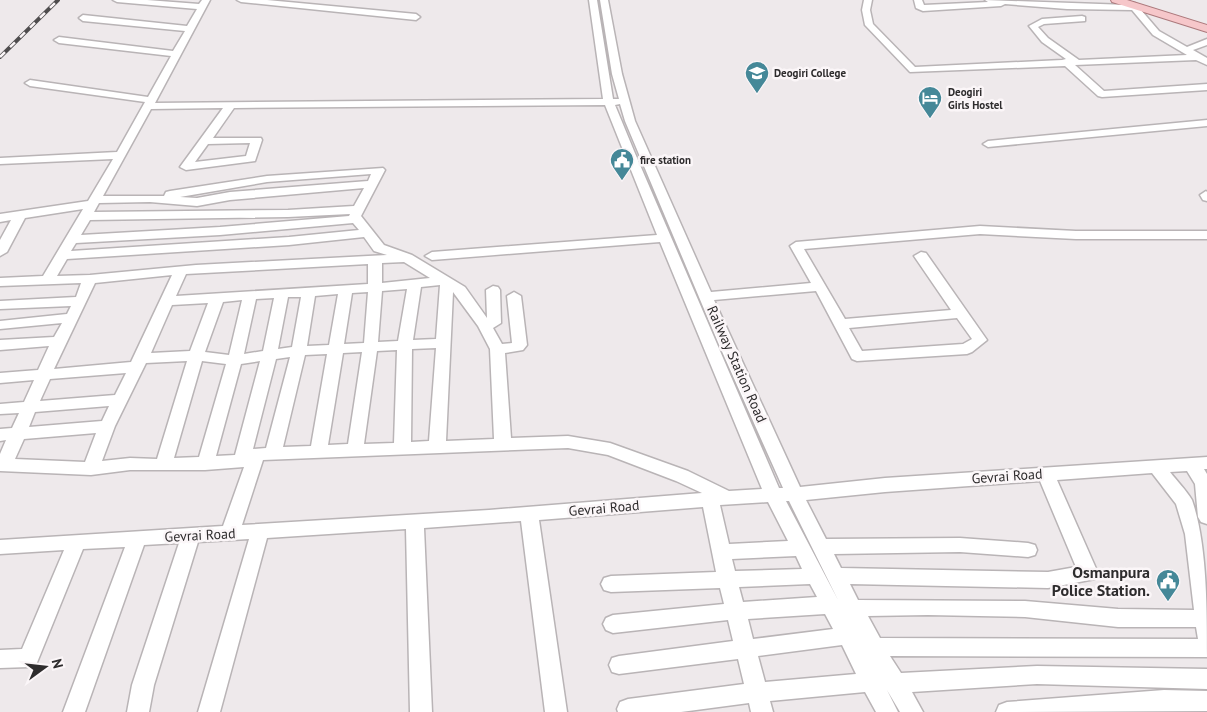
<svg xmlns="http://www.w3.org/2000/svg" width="1207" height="712" font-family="'PT Sans',sans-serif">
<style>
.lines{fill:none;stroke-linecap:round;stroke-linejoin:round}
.minor-casing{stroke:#b9b4b6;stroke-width:3}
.major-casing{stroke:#ac797c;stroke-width:2}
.minor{fill:#fff;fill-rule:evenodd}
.major{fill:#f6c7ca;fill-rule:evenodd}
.rail-casing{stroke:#4f4d4e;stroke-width:4}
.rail{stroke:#fbf6f8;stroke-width:2.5;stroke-dasharray:7;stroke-linecap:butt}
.labels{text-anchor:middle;stroke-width:5;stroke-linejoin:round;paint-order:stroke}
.far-poi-label{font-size:11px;font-weight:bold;fill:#2e2c2d;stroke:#fbf6f8;text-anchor:start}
.street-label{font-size:14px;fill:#2e2c2d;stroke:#fbf6f8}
.near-poi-label{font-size:16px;font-weight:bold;fill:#2e2c2d;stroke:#fbf6f8;text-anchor:end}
</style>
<rect width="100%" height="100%" fill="#eee9eb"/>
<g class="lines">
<!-- minor casing -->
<g class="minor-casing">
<g id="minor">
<path d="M113 0H147L199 4 202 0H210L155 103 603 99 589 0H597L613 99H619L612 74 600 0H608L622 74 635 121 711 292 811 283 790 246 796 242 980 226 1076 231H1207V239H1076L980 234 804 249 845 319 951 310 914 256 921 252 926 253 987 340 972 352 967 354 857 361 852 359 816 291 714 300 800 487 885 478 1207 457V469H1204L1207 474V524L1201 522 1198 517 1195 484 1187 471 1170 472C1177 481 1186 490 1192 500 1207 543 1207 609 1207 657L890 656 901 673 1037 666 1207 669V689L1037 684 912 692 923 712H900L887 690 898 712H876L865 692 770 701 773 712H751L749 703 681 712H618L617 709 620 702 628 699 744 684 738 659 619 674 612 672 609 665 612 658 619 656 733 641 728 620 613 633 606 630 603 624 606 618 613 615 724 604 720 588 611 592 604 590 601 584 604 578 611 576 716 572 703 507 539 520 567 712H545L521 521 424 528 432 712H410L406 529 267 538 220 712H198L249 539 198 542 154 685 149 712H127L132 685 179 543 144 545 85 712H63L125 547 83 549 36 665 29 667 0 668V650L22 649 64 550 0 554V540L223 526 244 467 205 470H130L91 475 0 471V454L6 440 0 441V429L12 428 19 413 0 414V404L24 402 34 380 0 383V373L38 370 49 346 0 350V340L54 337 62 323 0 329V321L67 314 71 306 0 309V301L76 297 81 283 0 286V278L43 276 83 209 25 218 7 252 0 256V240L11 220 0 222V214L88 201 113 159 0 164V158L117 152 145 102 30 86 25 83 30 80 148 97 171 56 59 43 54 40 59 37 173 51 185 31 83 21 79 18 83 15 187 26 197 9 117 2ZM620 104 625 121 720 347 783 488H779L634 151 615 105ZM605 105 657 235 432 252 425 256 432 260 660 242 762 489 729 491 688 471 610 443 568 436 511 438 505 353 523 350 527 345 521 296 514 292 507 296 512 343 502 344 493 328 501 323 500 290 498 287 493 286 486 290 487 318 465 287 412 255 384 245 361 216 385 170 383 168 267 176 170 191 166 192 164 196H103L151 109 223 108 180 167 186 170 255 161 262 140 261 138H213L234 108ZM250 143 246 156 195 162 208 144ZM371 174 368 181 230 192 197 198 180 197 267 182ZM364 188 354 206 288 210 94 212 99 203 150 202 197 206 230 200ZM350 214 349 216 220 227 81 235 90 220 288 217ZM353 223 359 230 289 237 71 251 76 243 220 235ZM364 237 374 251 387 255 196 265 90 275 57 276 67 259 289 245ZM404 262 430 278 382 283V263ZM368 264V284L176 296 186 274ZM172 275 131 362 54 369 95 283ZM440 285 436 339 413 340 421 287ZM407 289 398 341 378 342 382 291ZM368 292 364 343 344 344 352 293ZM453 292 478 326 490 349 494 439 446 441ZM338 294 329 345 307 346 315 296ZM288 297H301L292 347 278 349ZM274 298 263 351 244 354 256 299ZM242 300 229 355 205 352 223 302ZM208 303 190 351 151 353 172 305ZM957 318 972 339 963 344 862 351 849 328ZM436 348 429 441 411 442 412 349ZM397 350 394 443 364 444 377 351ZM362 352 348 444 328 445 343 353ZM327 354 311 446 283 447 305 355ZM290 357 266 448 253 449 276 359ZM187 361 157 459 130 458 102 461 115 426 146 363ZM202 361 226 364 199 457 174 458ZM260 361 235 455 216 456 241 364ZM126 373 115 395 40 401 50 379ZM109 406 102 421 29 427 35 412ZM96 433 85 462 15 459 24 439ZM568 448 608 455 676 481 702 493 489 510 242 525 263 460ZM1152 473 1176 504 1185 534 1194 610 1118 609 1025 601 858 600 850 584 1048 588 1095 579 1098 573 1057 480ZM1040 481 1076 567 1048 572 841 568 834 554 960 552 1028 557 1035 555 1037 550 1035 545 1028 543 960 538 826 539 806 500 885 492ZM786 501H789L838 600ZM768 502 788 541 729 544 720 505ZM796 556 802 569 735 571 732 559ZM810 584 817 597 743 602 739 587ZM825 614 833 629 753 639 748 619ZM928 615 1025 617 1118 627H1196L1198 639 880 638 868 616ZM842 645 856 674 765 682 758 656Z"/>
<polygon points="237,0 267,0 416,14 420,17 416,20 241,2"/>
<polygon points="864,0 872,0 870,10 873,24 915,67 1062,60 1066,59 1042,42 1029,26 1042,19 1082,16 1085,17 1085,21 1044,24 1038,27 1048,38 1079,60 1187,55 1153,35 1132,10 1067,9 1005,4 1001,6 923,11 916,8 914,0 922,0 924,5 988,2 985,0 1128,5 1129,3 1135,3 1159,31 1187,47 1207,39 1207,45 1193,50 1207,58 1207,65 1196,60 1075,65 1104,91 1207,84 1207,90 1102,97 1098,96 1065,66 910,72 865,25 862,10"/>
<polygon points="1207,120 1207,126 988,147 983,144 988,141"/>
<polygon points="1206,191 1207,192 1207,201 1203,200 1200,195"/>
<polygon points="1164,690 1207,691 1207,711 996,712 999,705 1007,702"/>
</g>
</g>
<!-- major casing -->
<g class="major-casing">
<polygon id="major" points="1111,0 1127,0 1207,25 1207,32 1112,2"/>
</g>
<!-- minor -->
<use href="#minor" class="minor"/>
<!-- major -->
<use href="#major" class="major"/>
<!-- rail casing -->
<g class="rail-casing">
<polyline id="rail" points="0,57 58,0"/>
</g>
<!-- rail -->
<use href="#rail" class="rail"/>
</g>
<!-- icons -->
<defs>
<g id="university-pin" transform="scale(1.25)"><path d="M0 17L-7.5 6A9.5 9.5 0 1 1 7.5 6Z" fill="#458898" stroke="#fbf6f8"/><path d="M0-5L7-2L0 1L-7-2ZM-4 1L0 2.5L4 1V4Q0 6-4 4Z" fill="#fff"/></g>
<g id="hotel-pin" transform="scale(1.25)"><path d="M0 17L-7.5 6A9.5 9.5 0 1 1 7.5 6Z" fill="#458898" stroke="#fbf6f8"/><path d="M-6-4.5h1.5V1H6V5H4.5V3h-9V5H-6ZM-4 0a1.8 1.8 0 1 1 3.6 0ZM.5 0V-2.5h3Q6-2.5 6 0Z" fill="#fff"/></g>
<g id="civic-pin" transform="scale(1.25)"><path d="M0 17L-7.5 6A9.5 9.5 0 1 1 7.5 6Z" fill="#458898" stroke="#fbf6f8"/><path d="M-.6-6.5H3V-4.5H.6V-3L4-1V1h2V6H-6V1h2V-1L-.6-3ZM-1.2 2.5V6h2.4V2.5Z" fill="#fff"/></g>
</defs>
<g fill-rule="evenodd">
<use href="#university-pin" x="757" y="73"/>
<use href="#hotel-pin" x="930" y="98"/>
<use href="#civic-pin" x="622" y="160"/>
<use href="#civic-pin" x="1168" y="581"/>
</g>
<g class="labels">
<!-- far-poi labels -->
<g class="far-poi-label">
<text x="774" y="77">Deogiri College</text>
<text x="948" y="96">Deogiri<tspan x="948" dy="13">Girls Hostel</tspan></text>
<text x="640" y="164">fire station</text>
</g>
<!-- street labels -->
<g class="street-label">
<text transform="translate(737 364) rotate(66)" y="5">Railway Station Road</text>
<text transform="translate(1007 476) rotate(-4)" y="5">Gevrai Road</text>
<text transform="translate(604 508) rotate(-5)" y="5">Gevrai Road</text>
<text transform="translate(200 535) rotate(-3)" y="5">Gevrai Road</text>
</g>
<!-- near-poi labels -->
<g class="near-poi-label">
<text x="1150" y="578">Osmanpura<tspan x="1150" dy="18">Police Station.</tspan></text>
</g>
</g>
<!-- north arrow -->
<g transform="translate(45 667) rotate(75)" stroke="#fbf6f8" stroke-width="4" paint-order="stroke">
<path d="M0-4L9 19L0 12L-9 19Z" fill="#2e2c2d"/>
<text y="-8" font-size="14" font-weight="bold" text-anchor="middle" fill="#2e2c2d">N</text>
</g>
</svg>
